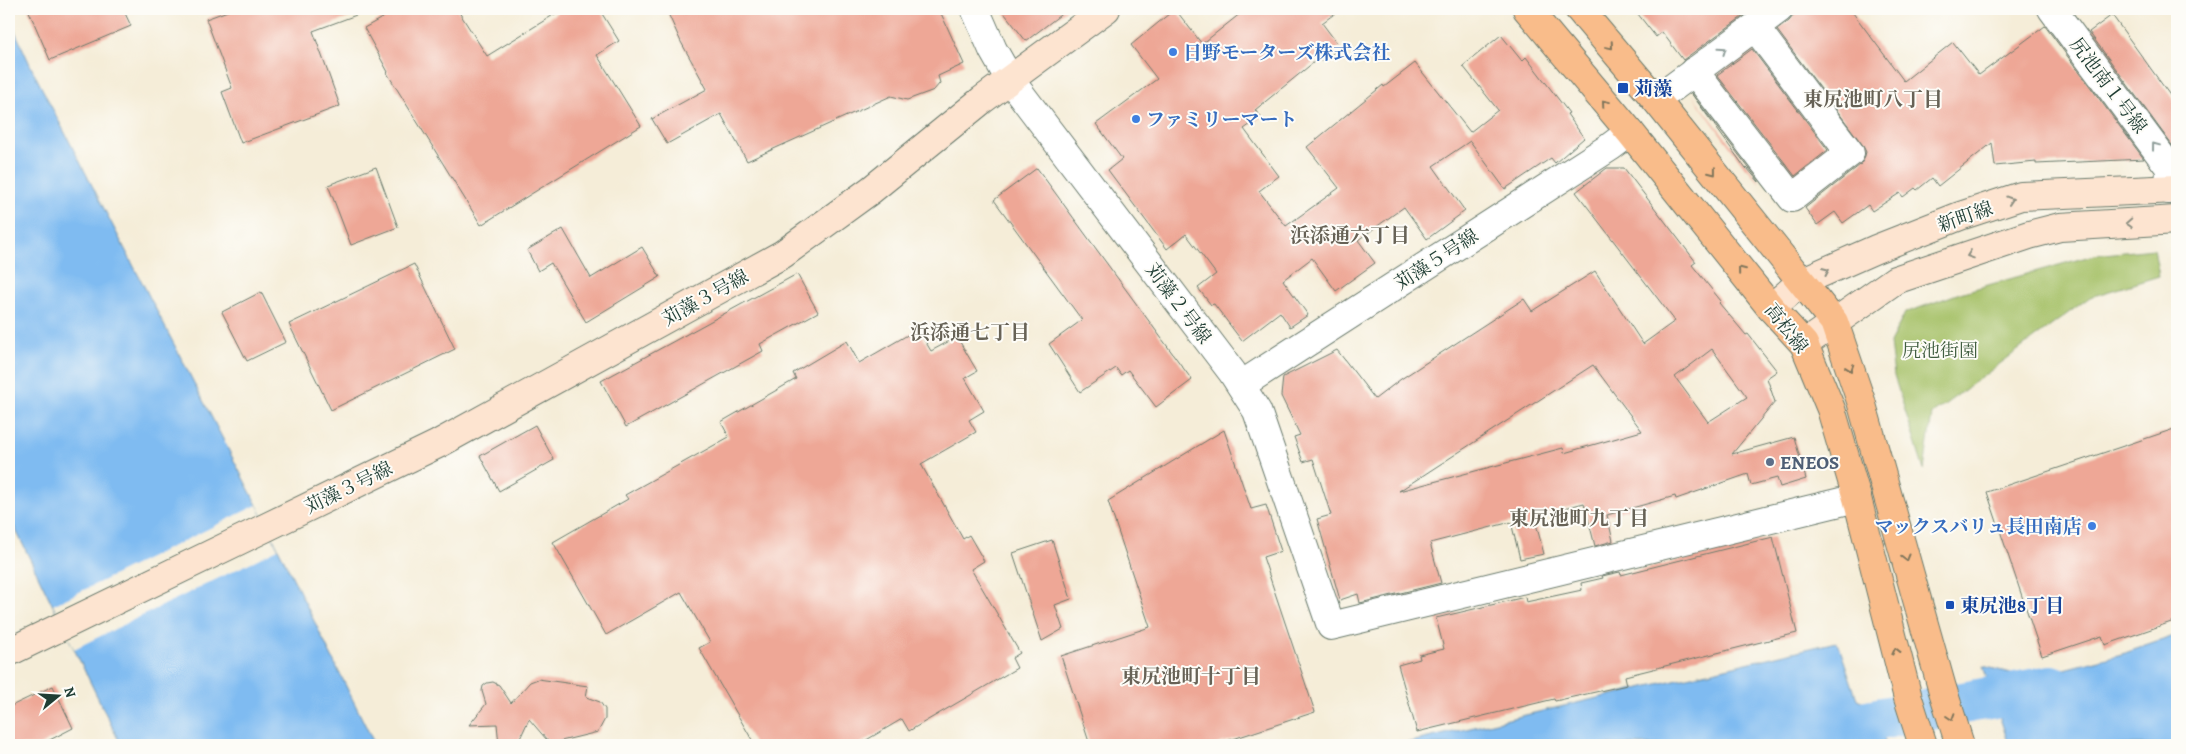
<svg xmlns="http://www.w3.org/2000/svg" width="2186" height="754" font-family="Alegreya,'Noto Serif JP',serif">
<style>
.green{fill:#a6c167;stroke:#627f4e}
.water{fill:#7fbbf1;stroke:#4f7c92}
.pier{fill:#f5edd8}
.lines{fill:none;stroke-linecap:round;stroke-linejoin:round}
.river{stroke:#7fbbf1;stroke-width:42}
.building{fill:#eea796;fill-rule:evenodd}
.street-casing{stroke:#6a7b6d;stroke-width:30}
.secondary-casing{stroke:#6a7b6d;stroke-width:30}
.primary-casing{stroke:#6a7b6d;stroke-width:30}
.street{stroke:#fff;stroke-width:28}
.secondary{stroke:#fde4d0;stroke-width:28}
.primary{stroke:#f9bc8a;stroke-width:28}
.oneway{stroke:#81765b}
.oneway2{stroke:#8f9e9a}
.oneway3{stroke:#8e9082}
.shop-dot{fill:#3f7fe0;stroke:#fdfcf7;stroke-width:2}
.transit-dot{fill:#1a4fb4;stroke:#fdfcf7;stroke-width:2}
.service-dot{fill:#5c6f8a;stroke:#fdfcf7;stroke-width:2}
.labels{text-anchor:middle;stroke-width:4;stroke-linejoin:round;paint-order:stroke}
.shop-label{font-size:19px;font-weight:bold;fill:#366cbe;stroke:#fdfcf7;text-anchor:start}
.street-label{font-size:19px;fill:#1f3d34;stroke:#fdfcf7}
.transit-label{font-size:19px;font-weight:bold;fill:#164399;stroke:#fdfcf7;text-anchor:start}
.park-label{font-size:19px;fill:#415e41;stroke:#fdfcf7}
.service-label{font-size:19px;font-weight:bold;fill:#4e5e75;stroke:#fdfcf7;text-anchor:start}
.neighbourhood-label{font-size:20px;font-weight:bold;fill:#676256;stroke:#fdfcf7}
</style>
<rect width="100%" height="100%" fill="#fdfcf7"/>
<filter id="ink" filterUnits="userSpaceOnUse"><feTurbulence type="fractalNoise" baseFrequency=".02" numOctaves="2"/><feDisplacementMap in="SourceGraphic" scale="10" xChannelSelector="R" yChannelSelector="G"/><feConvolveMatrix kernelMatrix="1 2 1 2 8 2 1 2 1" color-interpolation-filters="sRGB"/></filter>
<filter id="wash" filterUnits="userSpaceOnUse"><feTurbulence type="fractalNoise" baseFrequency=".0096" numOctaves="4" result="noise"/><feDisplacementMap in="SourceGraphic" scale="20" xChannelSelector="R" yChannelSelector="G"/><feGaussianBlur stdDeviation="1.12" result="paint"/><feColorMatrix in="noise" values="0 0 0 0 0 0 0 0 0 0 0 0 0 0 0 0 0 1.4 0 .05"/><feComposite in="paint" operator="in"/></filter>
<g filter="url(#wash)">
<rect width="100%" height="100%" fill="#f5edd8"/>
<!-- green -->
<polygon class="green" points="2154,249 2159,276 2090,297 1932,414 1924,470 1894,376 1890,343 1905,313 1960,293 2094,255"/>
<!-- water -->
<g class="water">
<polygon points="9,18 33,71 259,509 375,745 121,745 9,516"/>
<polygon points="2177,635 2177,745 2009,745 1983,666 2029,678 2122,654"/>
<polygon points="1836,642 1840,649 1857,699 1873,706 1886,745 1398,745"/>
</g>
<!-- pier -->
<polygon class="pier" points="257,505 278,549 74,649 53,605"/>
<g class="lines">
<!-- river -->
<polyline class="river" points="1765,745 1836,727 2052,686"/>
</g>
<g id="blocks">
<!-- building -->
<g class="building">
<polygon points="28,9 123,9 131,26 50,60"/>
<polygon points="233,9 367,9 367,11 313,31 340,106 241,143 222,92 232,88 206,19"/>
<polygon points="398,9 457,9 487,56 563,9 599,9 619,41 597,55 641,126 481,225 387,73 388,72 364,28"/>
<polygon points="666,9 939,9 964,64 938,76 940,83 934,90 907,100 891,96 747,161 721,114 667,144 652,119 707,89 681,42"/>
<polygon points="1001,9 1068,9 1026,41"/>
<polygon points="1175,9 1202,44 1246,9 1341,9 1322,23 1340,47 1322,62 1319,58 1255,110 1261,117 1244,129 1279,176 1259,191 1286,226 1339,188 1307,147 1383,85 1384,87 1415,63 1470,132 1498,110 1463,66 1501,35 1522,61 1526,57 1569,113 1567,114 1584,138 1555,163 1551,158 1505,189 1470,141 1433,166 1465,211 1427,239 1404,207 1358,240 1375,263 1336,291 1312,258 1283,280 1308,315 1290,327 1280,312 1242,341 1214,304 1211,305 1198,288 1216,274 1186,234 1167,249 1108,170 1122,159 1096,124 1157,79 1131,45"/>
<polygon points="1634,9 1753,9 1683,60 1662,32 1656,37"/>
<polygon points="1794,9 1850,9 1904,81 1953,42 1979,75 2045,26 2144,159 2036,164 2036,162 1995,166 1992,143 1938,186 1932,178 1917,190 1915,188 1903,197 1900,193 1872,211 1868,205 1843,223 1835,212 1817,225 1805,208 1860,165 1864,159 1866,152 1862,144 1777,30 1789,21 1793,16"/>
<polygon points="2112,15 2177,105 2177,152 2089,32"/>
<polygon points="1752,49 1828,150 1795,176 1717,75"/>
<polygon points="1691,93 1759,181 1759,182 1747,168 1746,169"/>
<polygon points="376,167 398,227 351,245 328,185"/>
<polygon points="1037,168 1192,380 1156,407 1128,370 1121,375 1116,368 1080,392 1049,344 1082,320 994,200"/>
<path d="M1607 168H1624L1696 262 1692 265 1721 301 1719 303 1746 335 1748 334 1777 371 1767 378 1775 402 1732 454 1794 437 1806 479 1780 487 1777 478 1751 485 1748 474 1676 499 1675 496 1607 515 1613 541 1595 546 1584 503 1534 516 1544 554 1520 559 1511 522 1430 543 1441 583 1360 603 1358 594 1340 600 1317 519 1331 515 1313 459 1303 462 1294 437 1300 435 1281 396 1283 377 1337 350 1375 399 1401 379 1524 299 1532 311 1595 271 1643 344 1675 321 1576 192ZM1712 349 1747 397 1708 422 1675 377ZM1593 365 1642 431 1564 453 1563 448 1399 491Z"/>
<polygon points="563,229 591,278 642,247 660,277 586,322 551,263 538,271 527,250"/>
<polygon points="414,264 455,349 331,410 289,324"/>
<polygon points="797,274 818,312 760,344 763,351 626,427 601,381"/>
<polygon points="261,292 286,342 247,361 222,312"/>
<polygon points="918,329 931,351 957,337 977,371 965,378 984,411 969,420 976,432 921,464 963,539 969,535 984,561 971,569 1020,653 1012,658 1017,668 909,731 902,719 858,745 755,745 699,648 710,642 681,592 606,635 553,542 628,499 625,495 729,437 721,422 796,379 793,373 847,341 859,363"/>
<polygon points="535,425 554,460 499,491 480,456"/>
<polygon points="2177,428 2177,620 2105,645 2102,636 2042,656 1987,492"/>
<polygon points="1224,430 1251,509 1266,505 1281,551 1263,557 1315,712 1215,745 1090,745 1061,656 1150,627 1108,501"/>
<polygon points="1773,537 1797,633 1625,676 1627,685 1555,701 1554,699 1417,732 1398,665 1420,659 1419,655 1444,649 1436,618 1525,597 1526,602 1582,590 1581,583 1603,578 1602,576 1620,572 1621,575"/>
<polygon points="1052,540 1071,599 1055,605 1063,629 1042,641 1013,553"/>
<polygon points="538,679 588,686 586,697 600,702 605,709 605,719 598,732 557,742 552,742 547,740 529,719 517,745 499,745 497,724 469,725 486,704 482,691 483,686 487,683 493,682 499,685 511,703 530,682"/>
<polygon points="53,686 73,728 40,745 9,745 9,707"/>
</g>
</g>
</g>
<g filter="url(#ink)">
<use href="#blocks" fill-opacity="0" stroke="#6a7b6d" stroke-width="1"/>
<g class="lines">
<!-- street casing -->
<g class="street-casing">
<g id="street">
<polyline points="975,9 993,50 1010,80 1232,372 1257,411 1331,626 1857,498"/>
<polyline points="2052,9 2170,168 2169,190"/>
<polyline points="1694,71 1792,198 1850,153 1755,27"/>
<polyline points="1656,100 1779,9"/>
<polyline points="1241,385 1610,147 1630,132"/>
</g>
</g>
<!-- secondary casing -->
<g class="secondary-casing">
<g id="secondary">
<polyline points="1771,308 1801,282 1876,249 1960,216 2021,196 2177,189"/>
<polyline points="1804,344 1895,280 2029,235 2060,227 2177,220"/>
<polyline points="9,652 438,444 783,254 871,190 982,100 1106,9"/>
</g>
</g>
<!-- primary casing -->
<g class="primary-casing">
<g id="primary">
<polyline points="1527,9 1630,132 1771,308 1804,344 1831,409 1857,498 1908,698 1923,745"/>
<polyline points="1579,9 1656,100 1834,322 1861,401 1942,688 1960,745"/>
</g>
</g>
<!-- street -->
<use href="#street" class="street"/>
<!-- secondary -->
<use href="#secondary" class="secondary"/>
<!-- primary -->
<use href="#primary" class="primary"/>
</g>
<!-- one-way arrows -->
<defs><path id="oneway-chevron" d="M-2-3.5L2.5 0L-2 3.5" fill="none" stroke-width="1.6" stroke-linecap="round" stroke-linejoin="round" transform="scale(1.25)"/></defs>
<g class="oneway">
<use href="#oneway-chevron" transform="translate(1610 46) rotate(50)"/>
<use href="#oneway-chevron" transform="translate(1605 103) rotate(-130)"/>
<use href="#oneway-chevron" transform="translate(1713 172) rotate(52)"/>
<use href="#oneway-chevron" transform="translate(1741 270) rotate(-129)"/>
<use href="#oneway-chevron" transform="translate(1850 368) rotate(71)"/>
<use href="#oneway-chevron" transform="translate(1906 558) rotate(75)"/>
<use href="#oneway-chevron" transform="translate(1896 651) rotate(-104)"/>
<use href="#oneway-chevron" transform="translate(1951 717) rotate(72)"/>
</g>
<g class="oneway2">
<use href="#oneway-chevron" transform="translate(1723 50) rotate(-35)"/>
<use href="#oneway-chevron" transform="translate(2155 146) rotate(-127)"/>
</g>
<g class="oneway3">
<use href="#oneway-chevron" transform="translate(2010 200) rotate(-18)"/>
<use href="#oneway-chevron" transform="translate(2129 223) rotate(177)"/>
<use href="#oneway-chevron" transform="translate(1970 255) rotate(161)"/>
<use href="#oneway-chevron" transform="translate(1826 271) rotate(-24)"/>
</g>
</g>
<!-- markers -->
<g class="shop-dot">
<circle cx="1173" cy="52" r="5"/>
<circle cx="1136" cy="119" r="5"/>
<circle cx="2092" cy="526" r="5"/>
</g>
<g class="transit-dot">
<rect x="1617" y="82" width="12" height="12" rx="2.5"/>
<rect x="1945" y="600" width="10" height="10" rx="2.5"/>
</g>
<circle class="service-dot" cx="1770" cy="462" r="5"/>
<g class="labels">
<!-- shop labels -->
<g class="shop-label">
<text x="1183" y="59">日野モーターズ株式会社</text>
<text x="1146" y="126">ファミリーマート</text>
<text x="2082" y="533" text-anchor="end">マックスバリュ長田南店</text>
</g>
<!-- street labels -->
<g class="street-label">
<text transform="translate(2109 85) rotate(53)" y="7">尻池南１号線</text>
<text transform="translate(1965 216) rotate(-19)" y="7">新町線</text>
<text transform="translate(1436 259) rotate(-33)" y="7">苅藻５号線</text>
<text transform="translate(705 297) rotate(-29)" y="7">苅藻３号線</text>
<text transform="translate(1179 303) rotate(53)" y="7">苅藻２号線</text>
<text transform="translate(1787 328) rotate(52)" y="7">高松線</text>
<text transform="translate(348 487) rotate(-26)" y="7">苅藻３号線</text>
</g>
<!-- transit labels -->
<g class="transit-label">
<text x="1634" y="95">苅藻</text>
<text x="1960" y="612">東尻池8丁目</text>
</g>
<!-- park labels -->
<g class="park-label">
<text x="1940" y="357">尻池街園</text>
</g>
<!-- service labels -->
<g class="service-label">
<text x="1780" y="469">ENEOS</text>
</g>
<!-- neighbourhood labels -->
<g class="neighbourhood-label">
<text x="1873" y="106">東尻池町八丁目</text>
<text x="1350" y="242">浜添通六丁目</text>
<text x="970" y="339">浜添通七丁目</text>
<text x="1579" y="525">東尻池町九丁目</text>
<text x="1191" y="683">東尻池町十丁目</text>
</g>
</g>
<!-- margin -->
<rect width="2186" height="754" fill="none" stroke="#fdfcf7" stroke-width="30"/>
<!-- north arrow -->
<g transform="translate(58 696) rotate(72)" stroke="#fdfcf7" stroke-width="4" paint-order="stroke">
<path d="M0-4L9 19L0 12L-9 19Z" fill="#1f3d34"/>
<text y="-8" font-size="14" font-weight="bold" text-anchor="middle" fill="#1f3d34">N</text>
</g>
</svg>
